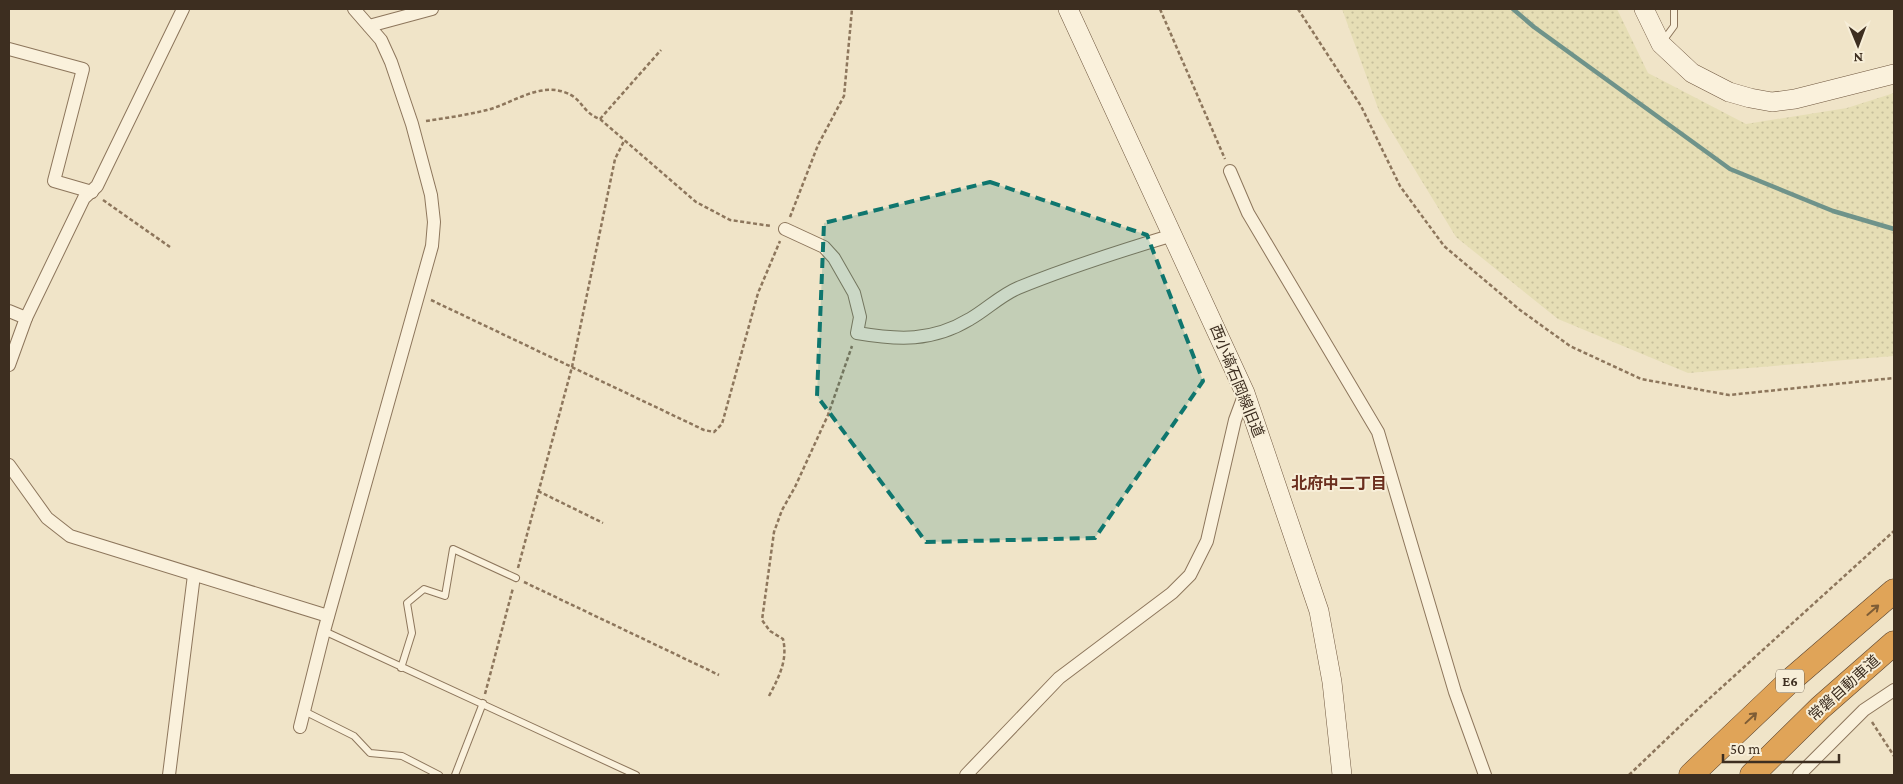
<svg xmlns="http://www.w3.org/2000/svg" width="1903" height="784" font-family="'Crimson Pro','Noto Sans JP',serif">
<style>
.farmland{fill:url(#farmland-dots)}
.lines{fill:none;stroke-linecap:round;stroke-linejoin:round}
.stream{stroke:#6f938a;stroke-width:4.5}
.lane-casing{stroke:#8d765c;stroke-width:8}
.street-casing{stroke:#8d765c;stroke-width:14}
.secondary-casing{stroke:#6f573f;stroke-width:20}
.highway-casing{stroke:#5b4430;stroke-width:25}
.path{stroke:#8d765c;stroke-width:2.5;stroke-dasharray:4 2.5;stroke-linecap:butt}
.lane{stroke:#faf1dc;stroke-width:6}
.street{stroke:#faf1dc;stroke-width:12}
.secondary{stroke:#faf1dc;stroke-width:19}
.highway{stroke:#e0a458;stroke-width:24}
.oneway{stroke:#7e5d36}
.marked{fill:#0f766e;fill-opacity:0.2;stroke:#0f766e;stroke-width:4;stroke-dasharray:10 6;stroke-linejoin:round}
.labels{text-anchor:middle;stroke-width:4;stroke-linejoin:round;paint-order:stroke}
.shield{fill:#f7eed8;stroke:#756857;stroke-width:1}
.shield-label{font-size:14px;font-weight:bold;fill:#3d2e20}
.street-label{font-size:15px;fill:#3d2e20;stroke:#f7eed8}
.neighbourhood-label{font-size:16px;font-weight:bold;fill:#6b2e1e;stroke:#f7eed8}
</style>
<defs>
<pattern id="farmland-dots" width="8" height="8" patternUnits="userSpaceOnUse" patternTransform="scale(1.25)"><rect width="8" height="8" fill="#e6deb5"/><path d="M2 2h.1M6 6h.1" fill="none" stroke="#c6bf9b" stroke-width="1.8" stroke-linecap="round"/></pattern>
</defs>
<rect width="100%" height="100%" fill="#f0e4c8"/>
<!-- farmland -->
<polygon class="farmland" points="1342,9 1617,9 1648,73 1746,124 1847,108 1894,93 1894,356 1688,373 1558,319 1456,237 1379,111"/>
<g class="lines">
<!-- stream -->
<polyline class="stream" points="1513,9 1534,27 1730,169 1833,211 1894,229"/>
<!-- lane casing -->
<g class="lane-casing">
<g id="lane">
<polyline points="1663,41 1674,26 1674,9"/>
<polyline points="324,631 636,775"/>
<polyline points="401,668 412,633 407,603 424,589 445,596 453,549 516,578"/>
<polyline points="304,711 354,736 370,753 402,756 439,775"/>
<polyline points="455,775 483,703"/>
</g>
</g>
<!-- street casing -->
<g class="street-casing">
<g id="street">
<polyline points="369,26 432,9"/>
<polyline points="9,49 83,69 54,181 92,192"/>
<polyline points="1230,171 1248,213 1378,432 1455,692 1485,775"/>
<path d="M785 229 824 247 834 258 854 293 860 317 857 333C898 340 932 342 970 319 986 310 1001 295 1018 288 1069 267 1120 251 1173 235"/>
<polyline points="9,311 26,318"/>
<polyline points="9,365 26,318 84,198 97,186 183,9"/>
<polyline points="9,465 47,518 70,536 328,616"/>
<polyline points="300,727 324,631 432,246 434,222 431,195 412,124 391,62 381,40 354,9"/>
<polyline points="169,775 194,575"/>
<polyline points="966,775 1059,678 1172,593 1190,575 1207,541 1235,420 1245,393"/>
<polyline points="1799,775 1864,710 1894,690"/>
</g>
</g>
<!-- secondary casing -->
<g class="secondary-casing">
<g id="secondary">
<polyline points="1068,9 1245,393 1319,611 1332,682 1342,775"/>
<polyline points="1644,9 1661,44 1692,73 1729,92 1750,98 1772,102 1795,99 1894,74"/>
</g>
</g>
<!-- highway casing -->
<g class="highway-casing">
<g id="highway">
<polyline points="1691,775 1792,679 1894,591"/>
<polyline points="1752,775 1820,708 1894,643"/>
</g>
</g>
<!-- path -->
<g class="path">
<polyline points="1160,9 1225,159"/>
<polyline points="1298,9 1361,106 1400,186 1444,246 1520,310 1570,346 1641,379 1729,395 1894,378"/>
<polyline points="600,119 661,50"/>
<path d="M426 121C446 118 467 115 487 110 511 104 538 83 564 92 583 98 581 112 600 119L696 202 730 220 771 226"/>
<polyline points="103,200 170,247"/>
<polyline points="790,217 818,145 844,96 852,9"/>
<polyline points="431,300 704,430 714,432 722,424 758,293 780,241"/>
<polyline points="538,491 603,523"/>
<polyline points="518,568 572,367 615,159 624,141"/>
<polyline points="524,582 719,675"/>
<polyline points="485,694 513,588"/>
<path d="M769 696C779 677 788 660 783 639L770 631 762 620 774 532 782 510 795 487 828 415 852 346"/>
<polyline points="1872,722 1894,756"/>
<polyline points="1629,775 1700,707 1894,531"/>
</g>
<!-- lane -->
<use href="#lane" class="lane"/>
<!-- street -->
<use href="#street" class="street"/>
<!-- secondary -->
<use href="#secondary" class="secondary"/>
<!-- highway -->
<use href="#highway" class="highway"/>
</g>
<!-- one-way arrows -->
<defs><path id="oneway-shaft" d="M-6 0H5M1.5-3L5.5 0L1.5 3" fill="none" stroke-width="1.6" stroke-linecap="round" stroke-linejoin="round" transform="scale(1.25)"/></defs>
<g class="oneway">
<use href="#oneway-shaft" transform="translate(1873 610) rotate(-41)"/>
<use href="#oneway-shaft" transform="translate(1751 718) rotate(-43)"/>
</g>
<!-- marked area -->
<path class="marked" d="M990 182 1147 235 1203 381 1095 538 926 542 817 396 824 223Z"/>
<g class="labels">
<!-- shield labels -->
<rect class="shield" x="1776" y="669.5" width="28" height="23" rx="4"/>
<g class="shield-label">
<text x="1790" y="686">E6</text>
</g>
<!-- street labels -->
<g class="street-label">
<text transform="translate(1237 381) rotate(68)" y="5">西小塙石岡線旧道</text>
<text transform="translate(1844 688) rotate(-42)" y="5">常磐自動車道</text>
</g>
<!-- neighbourhood labels -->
<g class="neighbourhood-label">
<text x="1339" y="489">北府中二丁目</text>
</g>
</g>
<!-- border -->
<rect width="1903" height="784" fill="none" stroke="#3d2e20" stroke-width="20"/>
<!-- north arrow -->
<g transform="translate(1858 45) rotate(179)" stroke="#f7eed8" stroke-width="4" paint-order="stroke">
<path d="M0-4L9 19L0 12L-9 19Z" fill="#3d2e20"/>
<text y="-8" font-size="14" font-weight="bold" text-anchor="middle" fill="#3d2e20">N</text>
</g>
<!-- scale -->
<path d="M1723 754v8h116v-8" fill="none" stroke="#3d2e20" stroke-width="2.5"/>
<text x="1730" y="754" font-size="15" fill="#3d2e20" stroke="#f7eed8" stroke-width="4" paint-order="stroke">50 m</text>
</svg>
